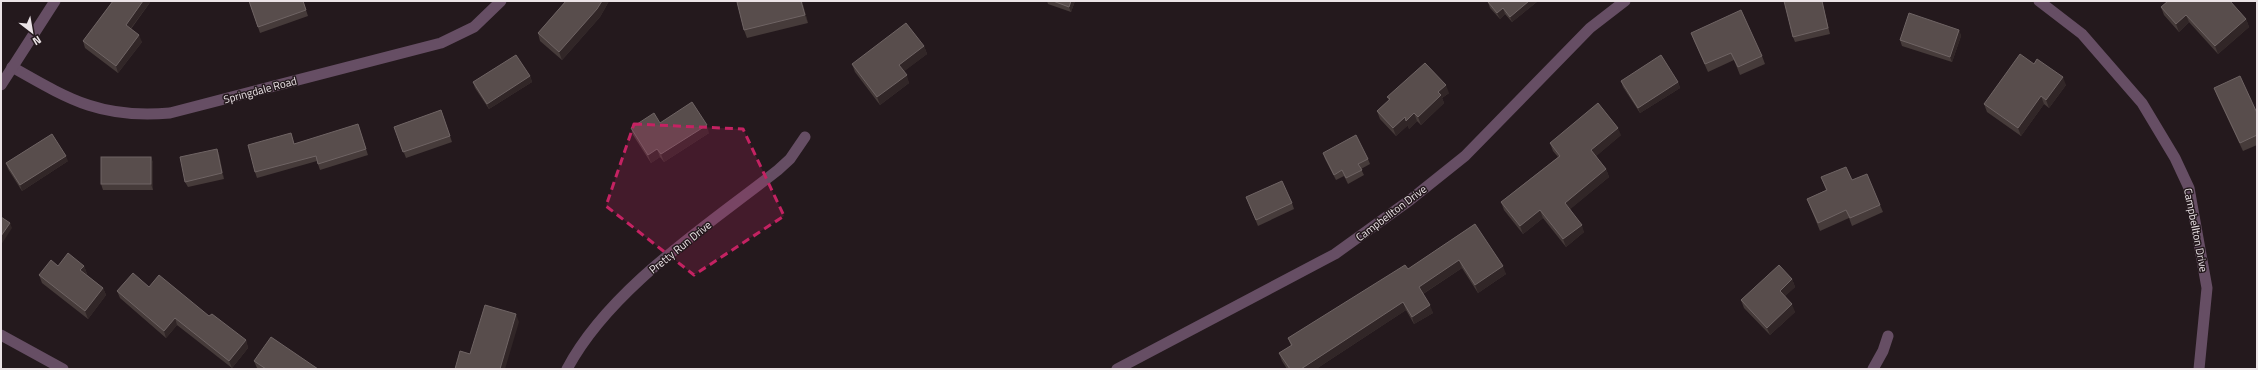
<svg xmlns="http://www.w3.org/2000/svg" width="2258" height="370" font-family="'Titillium Web',sans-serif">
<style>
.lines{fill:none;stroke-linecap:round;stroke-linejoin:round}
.minor{stroke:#664e64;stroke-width:11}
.wall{fill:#463b3a}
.shaded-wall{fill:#312627}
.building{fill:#584d4c;stroke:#6f6464}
.marked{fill:#c42262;fill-opacity:0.2;stroke:#c42262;stroke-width:3;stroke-dasharray:8 5;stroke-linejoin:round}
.labels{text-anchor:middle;stroke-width:3;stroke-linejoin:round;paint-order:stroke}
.street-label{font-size:11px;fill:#ebe3e6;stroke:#24191d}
</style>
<rect width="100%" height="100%" fill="#24191d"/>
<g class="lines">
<!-- minor -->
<g class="minor">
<polyline points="2039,1 2082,34 2142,103 2175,158 2189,188 2207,288 2199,369"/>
<path d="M12 67C70 100 101 119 170 113L441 43 474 27 501 1"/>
<polyline points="1,85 55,1"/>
<polyline points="1,335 63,369"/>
<path d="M567 369C610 288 707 226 778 170L790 159 805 137"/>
<polyline points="1117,369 1335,254 1410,200 1465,156 1590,28 1625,1"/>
<polyline points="1873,369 1883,351 1888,336"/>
</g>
</g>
<!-- wall -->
<g class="wall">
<polygon points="113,1 151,1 131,29 142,42 118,73 85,48 83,41"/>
<polygon points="249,1 303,1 308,16 260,33"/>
<polygon points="566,1 609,1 600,17 562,60 540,41 538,33"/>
<polygon points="802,1 808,23 747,38 744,30"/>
<polygon points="1047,1 1075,1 1071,12 1048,4"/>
<polygon points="1538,1 1512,22 1505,14 1500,19 1490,8 1488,2"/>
<polygon points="1822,1 1830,34 1795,42 1793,37"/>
<polygon points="2161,7 2246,19 2249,27 2218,54 2189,22 2179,32 2164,15"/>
<polygon points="1959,30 1961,36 1952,62 1902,46 1900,40"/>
<polygon points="1691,33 1762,56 1765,64 1740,75 1734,60 1708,72 1694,41"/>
<polygon points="924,46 927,54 904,71 909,83 880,105 855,72 852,64"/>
<polygon points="2034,64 2066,85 2049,108 2044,104 2021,136 1987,112 1984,104"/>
<polygon points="530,76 532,82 489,109 475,88 473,82"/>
<polygon points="1621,81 1678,82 1680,88 1640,113 1623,87"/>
<polygon points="2214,88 2257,113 2257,145 2243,151 2217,96"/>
<polygon points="1449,93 1442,98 1444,103 1421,125 1417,121 1409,129 1408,125 1396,136 1380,119 1377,111 1389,100 1387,97"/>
<polygon points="441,110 452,142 406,158 394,127"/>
<polygon points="660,123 709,133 664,162 660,157 651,163 633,135 631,128"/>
<polygon points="360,130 368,155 320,170 317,161 257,178 255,172 291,133 294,144"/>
<polygon points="1621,135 1596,156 1606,169 1609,177 1570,209 1584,232 1566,247 1543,218 1523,234 1504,210 1501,202 1558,157 1553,151 1550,143"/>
<polygon points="217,149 219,154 224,179 188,187 185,182"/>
<polygon points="1323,153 1368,159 1370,164 1361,169 1364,175 1348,184 1344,176 1336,180 1325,159"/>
<polygon points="151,157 153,163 153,190 103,190 101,184"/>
<polygon points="68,161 22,191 8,169 6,163"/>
<polygon points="1821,177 1852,180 1880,205 1883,212 1852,226 1849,218 1820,231 1807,199 1826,190"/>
<polygon points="1246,197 1292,203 1294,209 1258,226"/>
<polygon points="1475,224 1506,274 1478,293 1462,268 1423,294 1433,313 1414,324 1406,310 1316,369 1287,369 1282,361 1279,353 1291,346 1288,338 1408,269"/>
<polygon points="58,266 84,266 87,274 86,274 103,288 106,295 88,319 42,283 39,275"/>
<polygon points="1792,279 1795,287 1785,296 1795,312 1770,335 1744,308 1741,300"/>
<polygon points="149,287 209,316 246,340 248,348 232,368 177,325 166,338 120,298 117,291"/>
<polygon points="254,361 318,369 258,369 257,368"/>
</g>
<!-- shaded-wall -->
<g class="shaded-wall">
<polygon points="143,1 151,1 128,32 126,25"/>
<polygon points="602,1 609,1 600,17 562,60 559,52"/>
<polygon points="801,1 802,1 808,23 805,15"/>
<polygon points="1071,1 1075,1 1071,12 1069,7"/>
<polygon points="1529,1 1538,1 1512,22 1510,17"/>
<polygon points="1503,8 1505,14 1500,19 1497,13"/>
<polygon points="2186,15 2189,22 2179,32 2176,24"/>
<polygon points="2246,19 2249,27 2218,54 2215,46"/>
<polygon points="1959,30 1961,36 1952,62 1950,57"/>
<polygon points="139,35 142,42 118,73 116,66"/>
<polygon points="924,46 927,54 902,73 899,65"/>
<polygon points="907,75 909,83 880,105 877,97"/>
<polygon points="530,76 532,82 489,109 487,104"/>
<polygon points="2063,77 2066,85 2049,108 2046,100"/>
<polygon points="1678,82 1680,88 1640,113 1638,108"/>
<polygon points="1446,85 1449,93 1442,98 1444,103 1421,125 1418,117 1438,92"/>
<polygon points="2041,96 2044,104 2021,136 2018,128"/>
<polygon points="1414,113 1417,121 1409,129 1408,125 1396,136 1393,128 1405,117"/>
<polygon points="707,125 709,133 664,162 661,154"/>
<polygon points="1618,128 1621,135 1594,158 1591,150"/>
<polygon points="217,149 219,154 224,179 222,173"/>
<polygon points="657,149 660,157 651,163 648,155"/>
<polygon points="66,156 68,161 22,191 20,185"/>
<polygon points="151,157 153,163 153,190 151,184"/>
<polygon points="1606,169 1609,177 1568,211 1565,203"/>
<polygon points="1540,210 1543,218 1523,234 1520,226"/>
<polygon points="10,223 12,228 1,245 1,236"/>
<polygon points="1582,225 1584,232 1566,247 1563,239"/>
<polygon points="1459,260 1462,268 1421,295 1419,287"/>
<polygon points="84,266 87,274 83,278 80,270"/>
<polygon points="1503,266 1506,274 1478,293 1475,285"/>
<polygon points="1792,279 1795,287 1783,298 1780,291"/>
<polygon points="103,288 106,295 88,319 85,311"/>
<polygon points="1403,302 1406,310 1316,369 1301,369"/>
<polygon points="1792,304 1795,312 1770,335 1767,328"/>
<polygon points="1430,305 1433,313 1414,324 1412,317"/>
<polygon points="516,314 519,322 505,369 500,369"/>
<polygon points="175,318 177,325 166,338 164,331"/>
<polygon points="246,340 248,348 232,368 229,361"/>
</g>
<!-- building -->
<g class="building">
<polygon points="113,1 143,1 126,25 139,35 116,66 83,41"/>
<polygon points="249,1 303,1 306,10 258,27"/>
<polygon points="566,1 602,1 597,9 559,52 538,33"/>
<polygon points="742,1 801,1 805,15 744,30 737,2"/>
<polygon points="1053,1 1071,1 1069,7"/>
<polygon points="1489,1 1529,1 1510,17 1503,8 1497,13 1488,2"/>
<polygon points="1784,1 1822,1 1828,28 1793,37"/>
<polygon points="2168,1 2230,1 2246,19 2215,46 2186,15 2176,24 2161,7"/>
<polygon points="1741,10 1762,56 1738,67 1731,53 1705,64 1691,33"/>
<polygon points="1909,13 1959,30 1950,57 1900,40"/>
<polygon points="906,23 924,46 899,65 907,75 877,97 852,64"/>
<polygon points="2020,54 2034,64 2037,59 2063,77 2046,100 2041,96 2018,128 1984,104"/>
<polygon points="516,55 530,76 487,104 473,82"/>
<polygon points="1661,55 1678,82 1638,108 1621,81"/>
<polygon points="1425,63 1446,85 1438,92 1441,95 1418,117 1414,113 1406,121 1405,117 1393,128 1377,111 1390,99 1387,97"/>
<polygon points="2240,76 2257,113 2257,135 2240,143 2214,88"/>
<polygon points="692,102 707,125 661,154 657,149 648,155 631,128 654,113 660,123"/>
<polygon points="1598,103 1618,128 1591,150 1606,169 1565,203 1582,225 1563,239 1540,210 1520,226 1501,202 1560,156 1550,143"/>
<polygon points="441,110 450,136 403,152 394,127"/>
<polygon points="358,124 366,149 318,164 316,156 255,172 248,145 291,133 294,144"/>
<polygon points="52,134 66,156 20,185 6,163"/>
<polygon points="1356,135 1368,159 1358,164 1362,170 1346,178 1342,170 1334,175 1323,153"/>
<polygon points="217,149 222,173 185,182 180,157"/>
<rect x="101" y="157" width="50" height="27"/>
<polygon points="1846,167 1852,180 1867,174 1880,205 1850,218 1846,210 1818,223 1807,199 1827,190 1821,177"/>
<polygon points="1282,181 1292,203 1256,220 1246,197"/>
<polygon points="1,217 10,223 1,236"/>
<polygon points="1475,224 1503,266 1475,285 1459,260 1419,287 1430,305 1412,317 1403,302 1301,369 1290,369 1279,353 1292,345 1288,338 1405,265 1408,269"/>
<polygon points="68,253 84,266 80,270 103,288 85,311 39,275 51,260 58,266"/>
<polygon points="1779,265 1792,279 1780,291 1792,304 1767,328 1741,300"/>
<polygon points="133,273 149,287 159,275 209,316 212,314 246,340 229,361 175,318 164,331 117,291"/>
<polygon points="485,305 516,314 500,369 455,369 460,351 470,354"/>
<polygon points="271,337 318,369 266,369 254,361"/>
</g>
<!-- marked area -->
<path class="marked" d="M634 124 743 129 784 216 694 275 606 206Z"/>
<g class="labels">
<!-- street labels -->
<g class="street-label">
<text transform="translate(260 90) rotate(-15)" y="4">Springdale Road</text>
<text transform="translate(1391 213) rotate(-37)" y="4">Campbellton Drive</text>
<text transform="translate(2196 230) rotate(79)" y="4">Campbellton Drive</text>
<text transform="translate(680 247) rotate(-39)" y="4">Pretty Run Drive</text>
</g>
</g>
<!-- border -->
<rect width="2258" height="370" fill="none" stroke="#ebe3e6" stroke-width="4"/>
<!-- north arrow -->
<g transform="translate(32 32) rotate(149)" stroke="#24191d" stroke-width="3" paint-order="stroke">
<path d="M0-3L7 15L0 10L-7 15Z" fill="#ebe3e6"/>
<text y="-6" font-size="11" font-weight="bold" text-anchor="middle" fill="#ebe3e6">N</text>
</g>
</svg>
